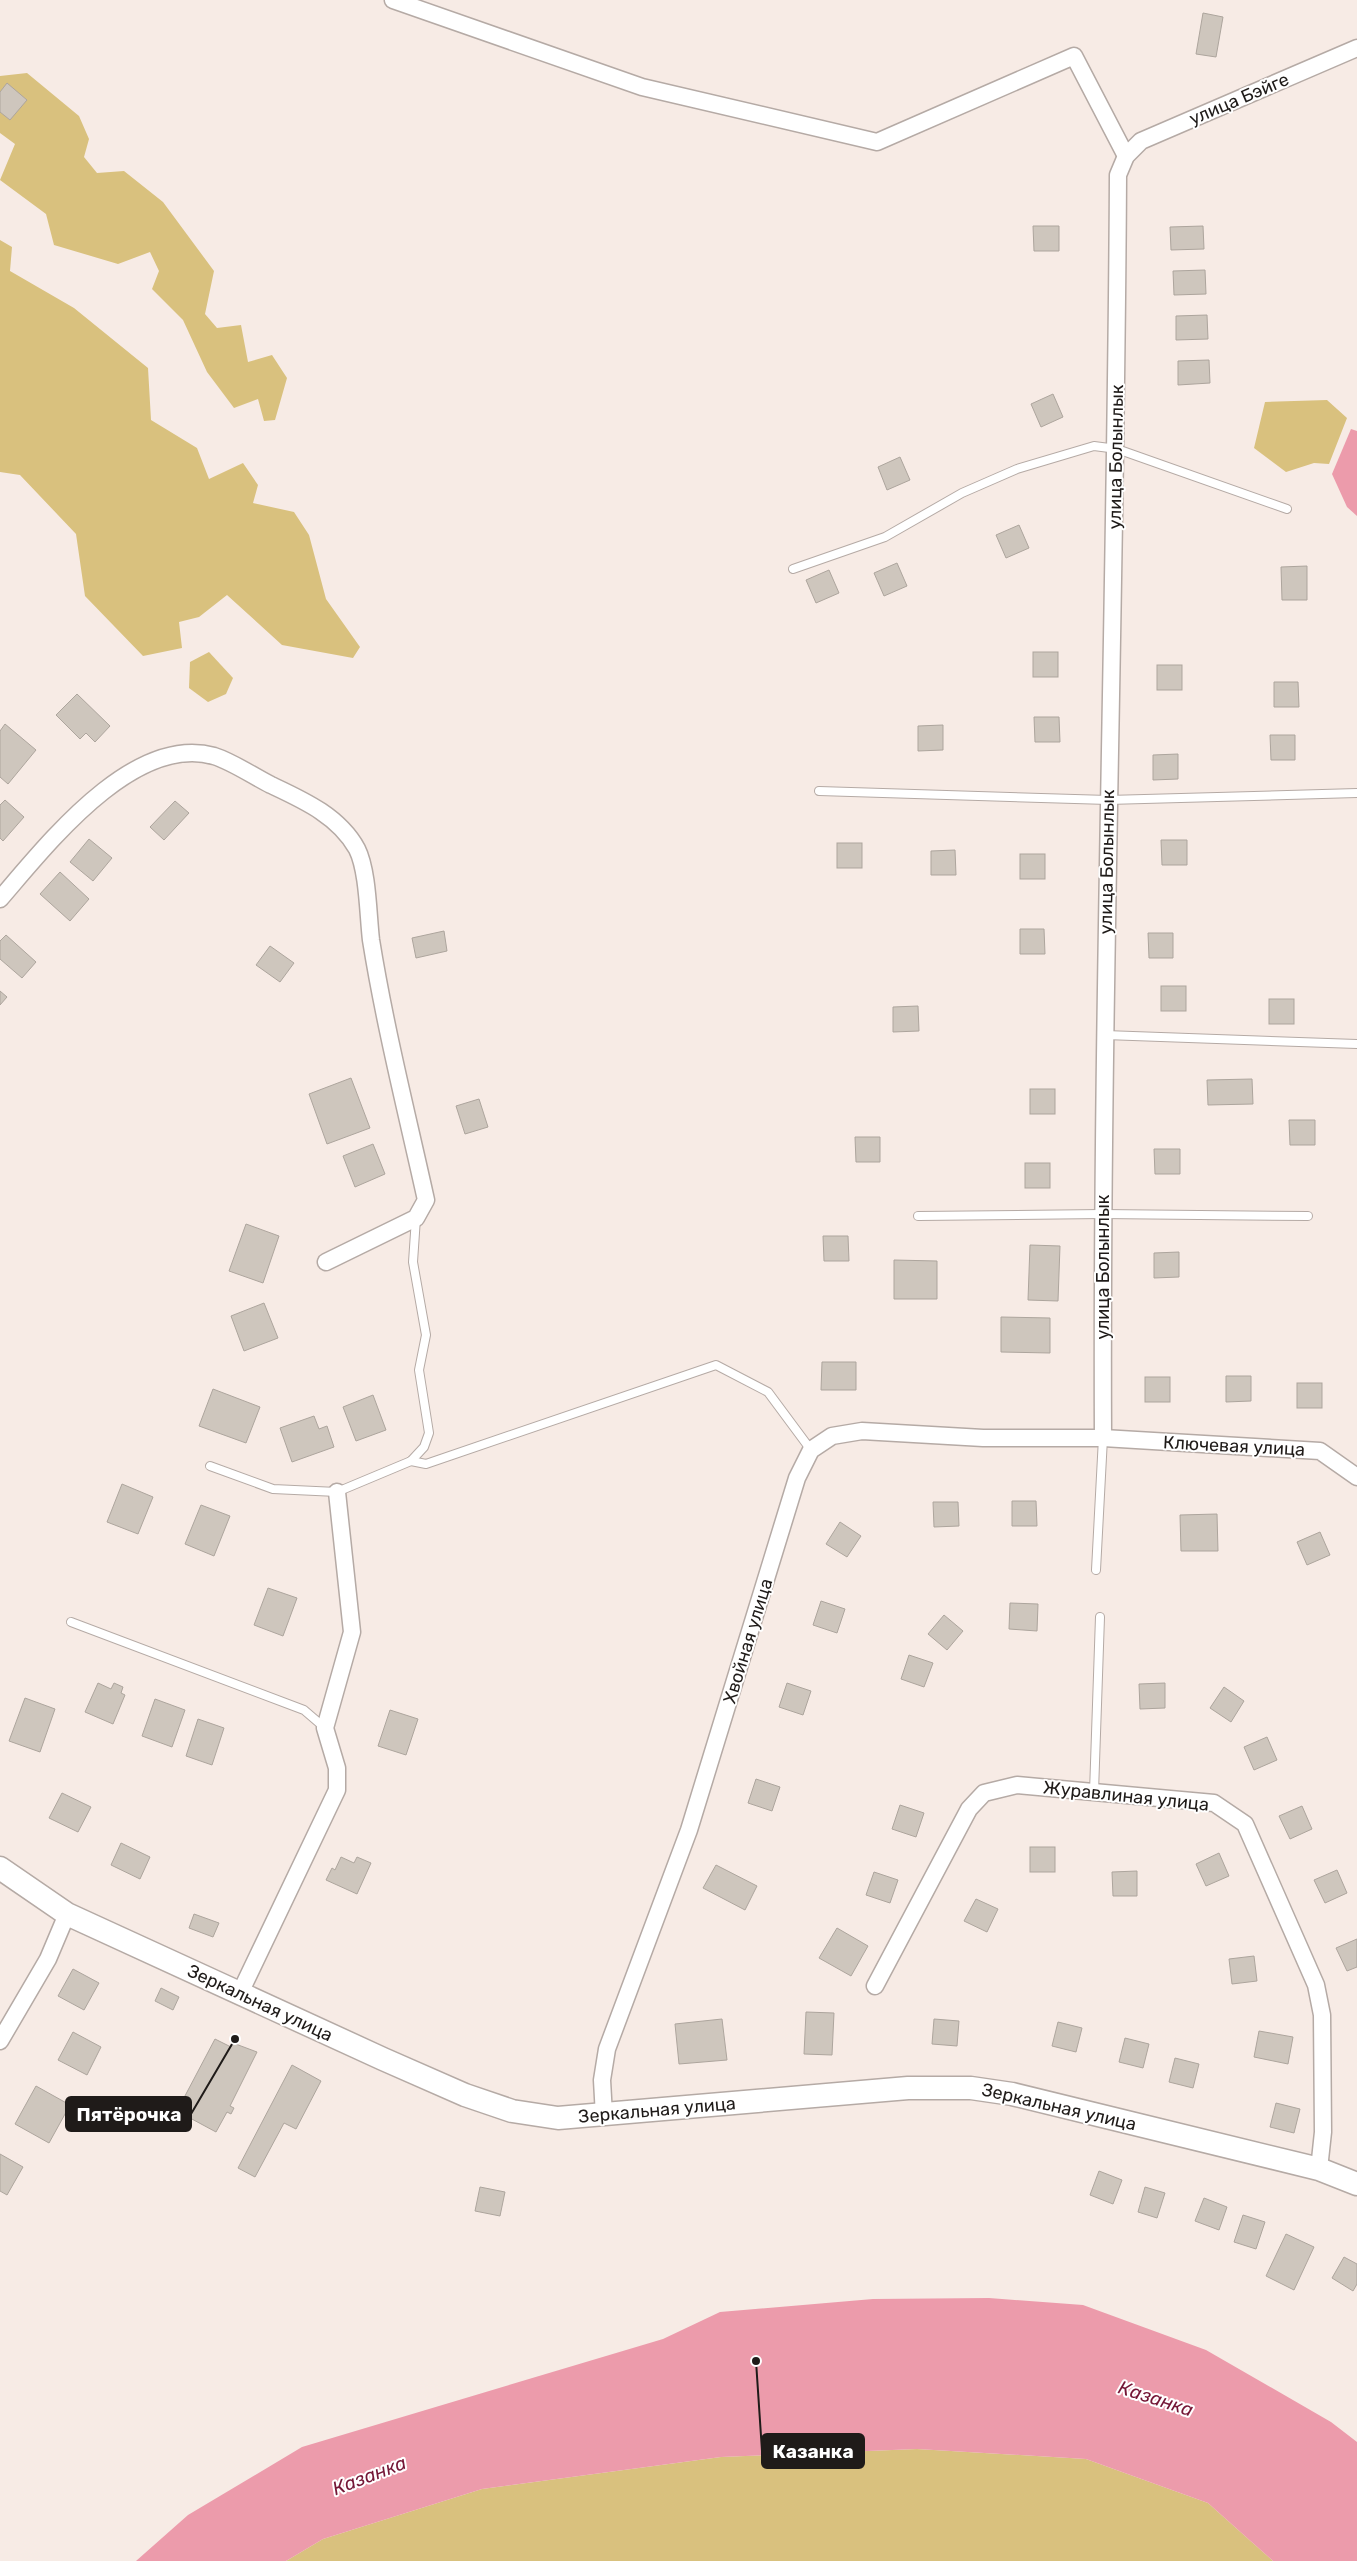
<svg xmlns="http://www.w3.org/2000/svg" width="1357" height="2561" font-family="Rubik,sans-serif">
<style>
.green{fill:#d9c17e}
.water{fill:#ec9bab}
.building{fill:#cec6bd;stroke:#ada59d}
.lines{fill:none;stroke-linecap:round;stroke-linejoin:round}
.lane-casing{stroke:#b5aaa5;stroke-width:10}
.street-casing{stroke:#b5aaa5;stroke-width:19}
.secondary-casing{stroke:#b5aaa5;stroke-width:25}
.lane{stroke:#fff;stroke-width:8}
.street{stroke:#fff;stroke-width:16}
.secondary{stroke:#fff;stroke-width:22}
.labels{text-anchor:middle;stroke-width:4;stroke-linejoin:round;paint-order:stroke}
.street-label{font-size:18px;fill:#1f1b19;stroke:#fff}
.water-label{font-size:19px;font-style:italic;fill:#741636;stroke:#fff}
.leader{fill:none;stroke:#1f1b19;stroke-width:2}
.callout-dot{fill:#1f1b19;stroke:#fff;stroke-width:2}
.callout{fill:#1f1b19;stroke:#1f1b19;stroke-width:2}
.callout-label{font-size:19px;text-anchor:middle;font-weight:bold;fill:#fff}
</style>
<rect width="100%" height="100%" fill="#f7ebe5"/>
<!-- green -->
<g class="green">
<polygon points="27,73 79,116 89,139 84,157 97,173 124,171 163,202 214,271 205,314 217,328 241,325 248,362 272,355 287,378 275,420 264,421 258,399 234,408 207,372 183,320 152,289 159,271 150,252 118,264 54,245 46,214 0,180 15,144 0,133 0,76"/>
<polygon points="0,240 12,247 10,271 74,308 148,368 151,420 197,448 209,479 243,463 258,485 253,503 294,512 309,535 326,599 360,647 353,658 282,645 227,595 199,617 179,622 182,648 143,656 85,596 76,534 20,475 0,472"/>
<polygon points="1327,400 1347,418 1329,464 1314,463 1286,472 1254,448 1265,402"/>
<polygon points="209,652 233,678 226,694 208,702 189,688 190,662"/>
<polygon points="917,2449 1086,2459 1208,2503 1273,2561 286,2561 323,2539 482,2489 721,2457"/>
</g>
<!-- water -->
<g class="water">
<polygon points="1351,429 1357,431 1357,516 1347,507 1332,474"/>
<polygon points="989,2298 1083,2305 1206,2350 1331,2422 1357,2442 1357,2561 1273,2561 1208,2503 1086,2459 917,2449 721,2457 482,2489 323,2539 286,2561 136,2561 188,2515 302,2447 663,2339 720,2312 873,2299"/>
</g>
<!-- building -->
<g class="building">
<polygon points="1203,13 1223,17 1216,57 1196,54"/>
<polygon points="7,83 27,100 10,120 0,112 0,92"/>
<polygon points="1033,226 1059,226 1059,251 1034,251"/>
<polygon points="1203,226 1204,249 1171,250 1170,227"/>
<polygon points="1205,270 1206,294 1174,295 1173,271"/>
<polygon points="1207,315 1208,339 1176,340 1176,316"/>
<polygon points="1209,360 1210,383 1178,385 1178,361"/>
<polygon points="1053,394 1063,417 1041,427 1031,404"/>
<polygon points="900,457 910,480 887,490 878,467"/>
<polygon points="1019,525 1029,548 1006,558 996,535"/>
<polygon points="897,563 907,586 884,596 874,573"/>
<polygon points="1307,566 1307,600 1282,600 1281,567"/>
<polygon points="829,570 839,593 816,603 806,580"/>
<rect x="1033" y="652" width="25" height="25"/>
<rect x="1157" y="665" width="25" height="25"/>
<polygon points="1274,682 1298,682 1299,707 1274,707"/>
<polygon points="77,694 110,726 95,742 86,733 80,739 56,715"/>
<polygon points="1034,717 1059,717 1060,742 1035,742"/>
<polygon points="5,724 36,750 8,784 0,777 0,731"/>
<polygon points="943,725 943,750 918,751 918,726"/>
<polygon points="1270,735 1295,735 1295,760 1271,760"/>
<polygon points="1178,754 1178,779 1153,780 1153,755"/>
<polygon points="5,800 24,817 3,841 0,838 0,805"/>
<polygon points="175,801 189,813 164,840 150,827"/>
<polygon points="89,839 112,858 93,881 70,862"/>
<polygon points="1161,840 1187,840 1187,865 1162,865"/>
<rect x="837" y="843" width="25" height="25"/>
<polygon points="955,850 956,875 931,875 931,851"/>
<rect x="1020" y="854" width="25" height="25"/>
<polygon points="60,872 89,899 70,921 40,894"/>
<polygon points="1020,929 1044,929 1045,954 1020,954"/>
<polygon points="444,931 447,951 416,958 412,938"/>
<polygon points="1148,933 1173,933 1173,958 1149,958"/>
<polygon points="6,935 36,962 22,978 0,959 0,941"/>
<polygon points="270,946 294,963 280,982 256,965"/>
<rect x="1161" y="986" width="25" height="25"/>
<polygon points="0,991 7,997 0,1005"/>
<rect x="1269" y="999" width="25" height="25"/>
<polygon points="918,1006 919,1031 893,1032 893,1007"/>
<polygon points="351,1078 370,1128 327,1144 309,1094"/>
<polygon points="1252,1079 1253,1104 1208,1105 1207,1080"/>
<rect x="1030" y="1089" width="25" height="25"/>
<polygon points="479,1099 488,1127 465,1134 456,1106"/>
<polygon points="1289,1120 1315,1120 1315,1145 1290,1145"/>
<polygon points="855,1137 880,1137 880,1162 856,1162"/>
<polygon points="373,1144 385,1174 355,1187 343,1156"/>
<polygon points="1154,1149 1180,1149 1180,1174 1155,1174"/>
<rect x="1025" y="1163" width="25" height="25"/>
<polygon points="246,1224 279,1236 263,1283 229,1271"/>
<polygon points="823,1236 848,1236 849,1261 824,1261"/>
<polygon points="1030,1245 1060,1246 1058,1301 1028,1300"/>
<polygon points="1179,1252 1179,1277 1154,1278 1154,1253"/>
<polygon points="894,1260 937,1261 937,1299 894,1299"/>
<polygon points="264,1303 278,1338 244,1351 231,1316"/>
<polygon points="1001,1317 1050,1318 1050,1353 1001,1352"/>
<polygon points="822,1362 856,1362 856,1390 821,1390"/>
<polygon points="1226,1376 1251,1376 1251,1401 1226,1402"/>
<rect x="1145" y="1377" width="25" height="25"/>
<rect x="1297" y="1383" width="25" height="25"/>
<polygon points="213,1389 260,1407 246,1443 199,1426"/>
<polygon points="373,1395 386,1430 356,1441 343,1407"/>
<polygon points="314,1416 319,1429 327,1426 334,1447 292,1462 280,1428"/>
<polygon points="122,1484 153,1497 138,1534 107,1522"/>
<polygon points="1012,1501 1036,1501 1037,1526 1012,1526"/>
<polygon points="933,1502 958,1502 959,1526 934,1527"/>
<polygon points="201,1505 230,1516 214,1556 185,1544"/>
<polygon points="1217,1514 1218,1551 1181,1551 1180,1515"/>
<polygon points="840,1522 861,1536 847,1557 826,1544"/>
<polygon points="1320,1532 1330,1555 1307,1565 1297,1542"/>
<polygon points="268,1588 297,1598 283,1636 254,1625"/>
<polygon points="821,1601 845,1609 837,1633 813,1625"/>
<polygon points="1010,1603 1038,1604 1037,1631 1009,1629"/>
<polygon points="944,1615 963,1631 947,1650 928,1634"/>
<polygon points="909,1655 933,1663 924,1687 901,1679"/>
<polygon points="98,1683 111,1689 114,1683 123,1687 121,1693 125,1695 113,1724 85,1712"/>
<polygon points="787,1683 811,1691 803,1715 779,1707"/>
<polygon points="1165,1683 1165,1708 1140,1709 1139,1684"/>
<polygon points="1224,1687 1244,1701 1231,1722 1210,1708"/>
<polygon points="25,1698 55,1709 40,1752 9,1741"/>
<polygon points="155,1699 185,1710 172,1747 142,1736"/>
<polygon points="390,1710 418,1719 406,1755 378,1746"/>
<polygon points="198,1719 224,1728 212,1765 186,1756"/>
<polygon points="1267,1737 1277,1760 1254,1770 1244,1747"/>
<polygon points="756,1779 780,1787 772,1811 748,1803"/>
<polygon points="62,1793 91,1807 78,1832 49,1818"/>
<polygon points="900,1805 924,1813 916,1837 892,1829"/>
<polygon points="1302,1806 1312,1829 1290,1839 1279,1816"/>
<polygon points="121,1843 150,1857 140,1879 111,1865"/>
<rect x="1030" y="1847" width="25" height="25"/>
<polygon points="1219,1853 1229,1876 1206,1886 1196,1864"/>
<polygon points="341,1857 354,1863 357,1857 371,1863 357,1894 326,1880 332,1868 335,1870"/>
<polygon points="716,1865 757,1886 745,1910 703,1888"/>
<polygon points="1337,1870 1347,1893 1325,1903 1314,1880"/>
<polygon points="1137,1871 1137,1896 1113,1896 1112,1872"/>
<polygon points="874,1872 898,1880 890,1903 866,1895"/>
<polygon points="976,1899 998,1909 987,1932 964,1921"/>
<polygon points="194,1914 219,1923 213,1937 189,1928"/>
<polygon points="837,1928 868,1946 851,1976 819,1958"/>
<polygon points="1357,1939 1357,1967 1347,1971 1336,1948"/>
<polygon points="1254,1956 1257,1981 1232,1984 1229,1959"/>
<polygon points="73,1969 99,1983 84,2010 58,1996"/>
<polygon points="161,1988 179,1997 173,2010 155,2001"/>
<polygon points="806,2012 834,2013 832,2055 804,2054"/>
<polygon points="722,2019 727,2060 679,2064 675,2024"/>
<polygon points="934,2019 959,2021 957,2046 932,2044"/>
<polygon points="1058,2022 1082,2028 1076,2052 1052,2046"/>
<polygon points="1259,2031 1293,2037 1288,2064 1254,2057"/>
<polygon points="73,2032 101,2047 87,2075 58,2060"/>
<polygon points="1125,2038 1149,2044 1143,2068 1119,2062"/>
<polygon points="215,2039 231,2047 233,2043 257,2052 230,2106 234,2108 231,2114 227,2112 216,2132 177,2111"/>
<polygon points="1175,2058 1199,2064 1193,2088 1169,2082"/>
<polygon points="292,2065 321,2081 296,2129 284,2123 255,2177 238,2168"/>
<polygon points="36,2086 70,2105 49,2143 15,2124"/>
<polygon points="1276,2103 1300,2109 1294,2133 1270,2127"/>
<polygon points="0,2154 23,2167 7,2195 0,2191"/>
<polygon points="1099,2171 1122,2180 1113,2204 1090,2195"/>
<polygon points="480,2187 505,2192 500,2216 475,2211"/>
<polygon points="1145,2187 1165,2193 1157,2218 1138,2212"/>
<polygon points="1204,2198 1227,2207 1219,2230 1195,2221"/>
<polygon points="1243,2215 1265,2222 1256,2249 1234,2242"/>
<polygon points="1286,2234 1314,2247 1294,2290 1266,2276"/>
<polygon points="1344,2257 1357,2264 1357,2284 1353,2291 1332,2278"/>
</g>
<g class="lines">
<!-- lane casing -->
<g class="lane-casing">
<g id="lane">
<polyline points="793,569 885,537 962,493 1017,469 1094,446 1117,449 1287,509"/>
<polyline points="819,791 1108,800 1357,793"/>
<polyline points="1105,1035 1357,1044"/>
<polyline points="918,1216 1102,1214 1308,1216"/>
<polyline points="411,1461 426,1464 716,1365 768,1392 811,1450"/>
<polyline points="210,1466 273,1489 337,1492 411,1461 424,1447 429,1433 419,1370 426,1335 413,1262 416,1218"/>
<polyline points="1096,1570 1103,1438"/>
<polyline points="71,1622 304,1710 325,1728"/>
<polyline points="1094,1792 1100,1617"/>
</g>
</g>
<!-- street casing -->
<g class="street-casing">
<g id="street">
<polyline points="393,0 642,87 877,142 1074,56 1126,156"/>
<path d="M0 899C46 846 133 733 214 756 233 762 253 776 271 785 303 800 339 816 357 849 368 871 368 915 371 940 385 1027 407 1114 426 1200L416 1218 326 1262"/>
<path d="M1103 1438C1101 1017 1116 596 1118 175L1126 156 1141 141 1357 48"/>
<polyline points="875,1986 969,1809 984,1793 1017,1785 1214,1803 1245,1824 1316,1985 1322,2015 1323,2132 1319,2169"/>
<polyline points="240,1993 337,1790 337,1768 325,1728 352,1632 337,1492"/>
<polyline points="0,2041 48,1959 67,1914"/>
<polyline points="604,2116 602,2080 607,2049 689,1830 797,1478 811,1450 832,1436 862,1431 983,1438 1103,1438 1320,1451 1357,1477"/>
</g>
</g>
<!-- secondary casing -->
<g class="secondary-casing">
<polyline id="secondary" points="0,1868 67,1914 383,2059 465,2095 512,2111 558,2118 908,2088 971,2088 1012,2094 1319,2169 1357,2184"/>
</g>
<!-- lane -->
<use href="#lane" class="lane"/>
<!-- street -->
<use href="#street" class="street"/>
<!-- secondary -->
<use href="#secondary" class="secondary"/>
</g>
<g class="labels">
<!-- street labels -->
<g class="street-label">
<text transform="translate(1239 99) rotate(-23)" y="6">улица Бэйге</text>
<text transform="translate(1116 457) rotate(-89)" y="6">улица Болынлык</text>
<text transform="translate(1107 862) rotate(-89)" y="6">улица Болынлык</text>
<text transform="translate(1103 1267) rotate(-90)" y="6">улица Болынлык</text>
<text transform="translate(1234 1446) rotate(3)" y="6">Ключевая улица</text>
<text transform="translate(748 1641) rotate(-73)" y="6">Хвойная улица</text>
<text transform="translate(1126 1796) rotate(6)" y="6">Журавлиная улица</text>
<text transform="translate(260 2003) rotate(25)" y="6">Зеркальная улица</text>
<text transform="translate(1059 2107) rotate(13)" y="6">Зеркальная улица</text>
<text transform="translate(657 2110) rotate(-5)" y="6">Зеркальная улица</text>
</g>
<!-- water labels -->
<g class="water-label">
<text transform="translate(1156 2398) rotate(18)" y="7">Казанка</text>
<text transform="translate(369 2475) rotate(-21)" y="7">Казанка</text>
</g>
</g>
<!-- callouts -->
<path class="leader" d="M235 2039L191 2114M756 2361L762 2451"/>
<g class="callout-dot">
<circle cx="235" cy="2039" r="5"/>
<circle cx="756" cy="2361" r="5"/>
</g>
<g class="callout">
<rect x="66" y="2097" width="125" height="34" rx="5"/>
<rect x="762" y="2434" width="102" height="34" rx="5"/>
</g>
<g class="callout-label">
<text x="129" y="2121">Пятёрочка</text>
<text x="813" y="2458">Казанка</text>
</g>
</svg>
